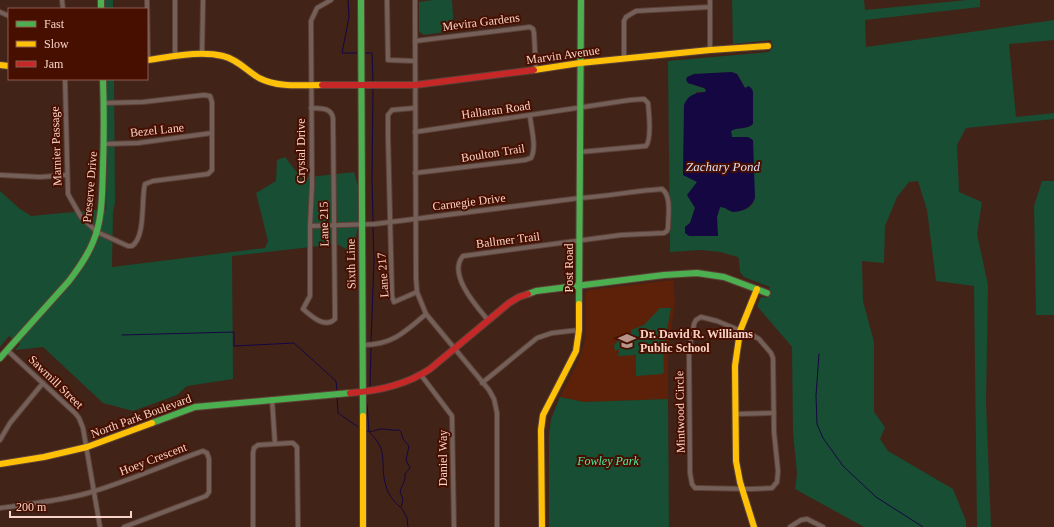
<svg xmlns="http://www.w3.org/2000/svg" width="1054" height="527" font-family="Georgia,serif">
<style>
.built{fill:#5d210a}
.green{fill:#184e33;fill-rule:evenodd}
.water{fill:#150742}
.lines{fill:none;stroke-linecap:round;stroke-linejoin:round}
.stream{stroke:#150742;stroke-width:1}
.street-casing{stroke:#5c4137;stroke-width:6}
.fast-casing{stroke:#5c4137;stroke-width:8}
.slow-casing{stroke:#5c4137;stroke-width:8}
.jam-casing{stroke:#5c4137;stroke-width:8}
.street{stroke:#756059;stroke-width:4}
.fast{stroke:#4caf50;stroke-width:6}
.slow{stroke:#ffc107;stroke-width:6}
.jam{stroke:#c62828;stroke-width:6}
.labels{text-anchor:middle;stroke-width:4;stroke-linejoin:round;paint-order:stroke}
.street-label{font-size:12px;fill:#f8d3c7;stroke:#470f00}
.poi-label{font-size:12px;font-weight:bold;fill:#f8d3c7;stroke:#470f00;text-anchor:start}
.park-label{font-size:12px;font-style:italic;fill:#4aeda3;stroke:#470f00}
.water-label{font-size:13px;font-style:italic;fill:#dbdff8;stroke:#470f00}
</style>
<rect width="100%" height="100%" fill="#422318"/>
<!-- built -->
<polygon class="built" points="673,280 675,303 668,348 668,399 584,402 560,397 577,364 583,348 586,335 586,293 588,290"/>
<!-- green -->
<g class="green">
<rect x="105" y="0" width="8" height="9"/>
<polygon points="433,0 452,0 454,31 423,35 422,33 419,32 419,2"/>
<path d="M732 0H864L865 10 967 0H980V7L865 20 866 47 1054 20V40L1009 44 1016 117 1054 113V119L966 128 957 145 959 192 982 202 977 234 988 285 986 403 991 527H977L974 286 936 281 927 210 918 181 909 182 897 197 885 226 884 263 862 261 863 301 874 342V412L885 427 880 439 888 451 953 489 966 521V527H864L795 489 797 474 793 432 792 347 757 306 761 297 766 298 770 287 744 277 740 272 739 260 738 257 720 252 701 250 670 252 668 61 769 52 773 47 771 40 733 44ZM733 72 738 75 745 88H746C749 97 756 119 751 126L734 129 731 131 732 137H748L753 203C742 217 733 207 720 207L717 217V223L685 227 690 223 695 208 697 182 696 92H705L706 90 704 88 688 83Z"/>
<polygon points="105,79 114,79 115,203 113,212 112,267 265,248 268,241 256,193 276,181 277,160 285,157 301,178 354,172 358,186 359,223 352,252 337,244 232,256 233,379 187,386 177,395 133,411 103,403 43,347 15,350 20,344 9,336 0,347 0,191 20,209 31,216 106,209 107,147"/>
<polygon points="1042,181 1054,181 1054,315 1036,315 1034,206"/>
<polygon points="660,308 671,308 663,351 664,372 662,374 636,376 636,355 618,356 619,349 615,351 614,345 620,339 631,333 631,330 644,325"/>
<polygon points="560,397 584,402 668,399 669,527 549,527 549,436 551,419"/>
</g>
<!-- water -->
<path class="water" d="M731 72 737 74 745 88 749 86 752 89 753 92V124C747 130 737 127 731 131L732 137H748L753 140 755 198C752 207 742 212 733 212 728 211 726 207 720 207L717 217 718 236H689L685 233V227L690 223 695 208 687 195 697 182 683 175 684 105C688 95 694 93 705 92L706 90 704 88 688 83 686 80 687 77 694 74Z"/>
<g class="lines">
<!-- stream -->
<g class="stream">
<polyline points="348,0 349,17 342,53 357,53"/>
<polyline points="365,53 372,53 373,82"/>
<polyline points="373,89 372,179 373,221"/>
<polyline points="122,335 234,332 234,346 294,343 336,381 337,391"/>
<polyline points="371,341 374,261 373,228"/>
<polyline points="819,354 816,396 817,424 823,438 843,466 876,497 923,527"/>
<polyline points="370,386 371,348"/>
<polyline points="337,396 338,413 358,427"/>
<path d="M367 404 369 432C390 451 379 464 386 486 388 495 394 501 400 507"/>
<path d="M366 431C372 433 377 429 382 429 388 429 392 431 399 430L401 432 403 439 409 446 406 460 410 468 405 474V479L400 491 403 500 401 507 407 518 408 527"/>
</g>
<!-- street casing -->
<g class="street-casing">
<g id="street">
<polyline points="62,0 63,9"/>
<polyline points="147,0 148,60"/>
<polyline points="387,0 388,60 415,61"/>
<polyline points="415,0 416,278 417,292 426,314 489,390 494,399 497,413 497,527"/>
<polyline points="0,12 9,16"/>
<polyline points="415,41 530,27 533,29 534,33 536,70"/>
<polyline points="710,50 710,0"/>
<polyline points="202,54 203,0"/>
<polyline points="175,57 175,0"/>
<polyline points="624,59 624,21 626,17 636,11 710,7"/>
<path d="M65 79 68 194 81 217 97 232 128 246H132C146 237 141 198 145 184L153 181 208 174 212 170V102L210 96 204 95 143 102 104 103"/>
<path d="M311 108C321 109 331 107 333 118L335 319C325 329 311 316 303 309L310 296V226L312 185 311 21 317 8 331 0"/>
<polyline points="415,108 392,110 388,115 388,136 392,296 394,302 417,292"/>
<path d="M415 132 630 100 644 99 648 103C649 113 652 139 646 146L580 152"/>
<polyline points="104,144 138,143 212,133"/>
<path d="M415 173 525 160 531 158C537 147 531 128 530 116"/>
<polyline points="0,175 40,177 67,175"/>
<path d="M310 226 375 224 580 198C608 196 635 191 662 189 672 196 668 217 668 228L667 231 664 233 621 235 463 256C447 274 477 307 488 320"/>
<polygon points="701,317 717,321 754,336 759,339 771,353 773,358 774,432 778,471 777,482 772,488 751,489 699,488 695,488 692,484 690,473 689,351 694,324 696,320"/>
<path d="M363 345C392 345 405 332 426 314"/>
<polyline points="7,350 75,413 79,418 83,428 100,527"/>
<polyline points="421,375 452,416 454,527"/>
<polyline points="482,383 537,338 552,333 579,330"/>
<polyline points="272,399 275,444"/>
<polyline points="736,414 774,413"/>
<polyline points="0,440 10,423 43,383"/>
<path d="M0 508C29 504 59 501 88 493 126 482 162 466 200 452L203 451 207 453 209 459V492L206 496 124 527"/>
<polyline points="253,527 253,453 254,448 258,445 290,443 293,443 297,447 298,527"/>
<polyline points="790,527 801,520 807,519 823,527"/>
</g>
</g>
<!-- fast casing -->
<g class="fast-casing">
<g id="fast">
<polyline points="101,0 101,9"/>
<polyline points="361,0 363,416"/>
<polyline points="528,294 536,291 664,275 697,273 724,277 767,293"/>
<polyline points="579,304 581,0"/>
<path d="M0 358 69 281C78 269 87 257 93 242 103 219 102 192 103 167 104 138 104 108 103 79"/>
<polyline points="152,423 195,407 350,393"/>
</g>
</g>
<!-- slow casing -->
<g class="slow-casing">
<g id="slow">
<path d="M147 60C171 57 199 50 223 56 237 59 247 71 259 78 279 88 301 85 322 85"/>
<polyline points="0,65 9,66"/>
<polyline points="534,70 580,63 710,50 768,46"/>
<polyline points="363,416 363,527"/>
<polyline points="0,464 44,457 87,447 152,423"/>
<polyline points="542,527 541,430 543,415 576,351 579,330 579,304"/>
<polyline points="754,527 740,482 736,461 735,366 740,331 757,289"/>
</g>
</g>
<!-- jam casing -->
<g class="jam-casing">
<g id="jam">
<polyline points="322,85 415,85 534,70"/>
<path d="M350 393C379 391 406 385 430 369L509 303 519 297 528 294"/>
</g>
</g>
<!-- street -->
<use href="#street" class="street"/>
<!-- fast -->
<use href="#fast" class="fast"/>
<!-- slow -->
<use href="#slow" class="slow"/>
<!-- jam -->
<use href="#jam" class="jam"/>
</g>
<!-- icons -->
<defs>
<g id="school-bare" transform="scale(1.38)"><path d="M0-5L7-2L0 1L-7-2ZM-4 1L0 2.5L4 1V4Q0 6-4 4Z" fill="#b8958a" stroke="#470f00" stroke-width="2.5" paint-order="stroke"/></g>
</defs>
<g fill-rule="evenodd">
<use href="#school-bare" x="627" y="341"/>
</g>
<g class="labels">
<!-- street labels -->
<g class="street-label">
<text transform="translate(481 22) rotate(-7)" y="4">Mevira Gardens</text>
<text transform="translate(563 55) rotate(-8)" y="4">Marvin Avenue</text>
<text transform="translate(496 110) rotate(-8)" y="4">Hallaran Road</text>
<text transform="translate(157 130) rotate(-6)" y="4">Bezel Lane</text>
<text transform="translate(56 146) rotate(-92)" y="4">Marnier Passage</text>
<text transform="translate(301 151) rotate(-90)" y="4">Crystal Drive</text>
<text transform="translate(493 153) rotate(-9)" y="4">Boulton Trail</text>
<text transform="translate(90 187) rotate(-85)" y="4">Preserve Drive</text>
<text transform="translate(469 202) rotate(-7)" y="4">Carnegie Drive</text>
<text transform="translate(324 224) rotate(-91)" y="4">Lane 215</text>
<text transform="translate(508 240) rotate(-7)" y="4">Ballmer Trail</text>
<text transform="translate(351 264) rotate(-91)" y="4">Sixth Line</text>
<text transform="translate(569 268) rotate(-90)" y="4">Post Road</text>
<text transform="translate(383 275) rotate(-94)" y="4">Lane 217</text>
<text transform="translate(56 382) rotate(44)" y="4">Sawmill Street</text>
<text transform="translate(680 412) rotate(-91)" y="4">Mintwood Circle</text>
<text transform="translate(141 416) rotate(-20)" y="4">North Park Boulevard</text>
<text transform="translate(443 458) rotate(-90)" y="4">Daniel Way</text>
<text transform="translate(153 459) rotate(-21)" y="4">Hoey Crescent</text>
</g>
<!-- poi labels -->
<g class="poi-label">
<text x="640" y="338">Dr. David R. Williams<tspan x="640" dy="14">Public School</tspan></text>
</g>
<!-- park labels -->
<g class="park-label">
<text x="608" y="465">Fowley Park</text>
</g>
<!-- water labels -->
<g class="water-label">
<text x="723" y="171">Zachary Pond</text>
</g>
</g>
<!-- legend -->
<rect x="8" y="8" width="140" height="72" fill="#470f00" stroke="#8e5d50"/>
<rect x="16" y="21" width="20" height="6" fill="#4caf50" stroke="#8e5d50"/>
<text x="44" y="28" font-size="12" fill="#f8d3c7">Fast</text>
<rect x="16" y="41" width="20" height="6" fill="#ffc107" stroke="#8e5d50"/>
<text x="44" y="48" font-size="12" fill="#f8d3c7">Slow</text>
<rect x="16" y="61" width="20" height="6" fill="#c62828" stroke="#8e5d50"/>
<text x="44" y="68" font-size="12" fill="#f8d3c7">Jam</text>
<!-- scale -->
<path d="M10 511v6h121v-6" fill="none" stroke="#f8d3c7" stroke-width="2"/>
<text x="16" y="511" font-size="12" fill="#f8d3c7" stroke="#470f00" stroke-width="3" paint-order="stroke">200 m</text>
</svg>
